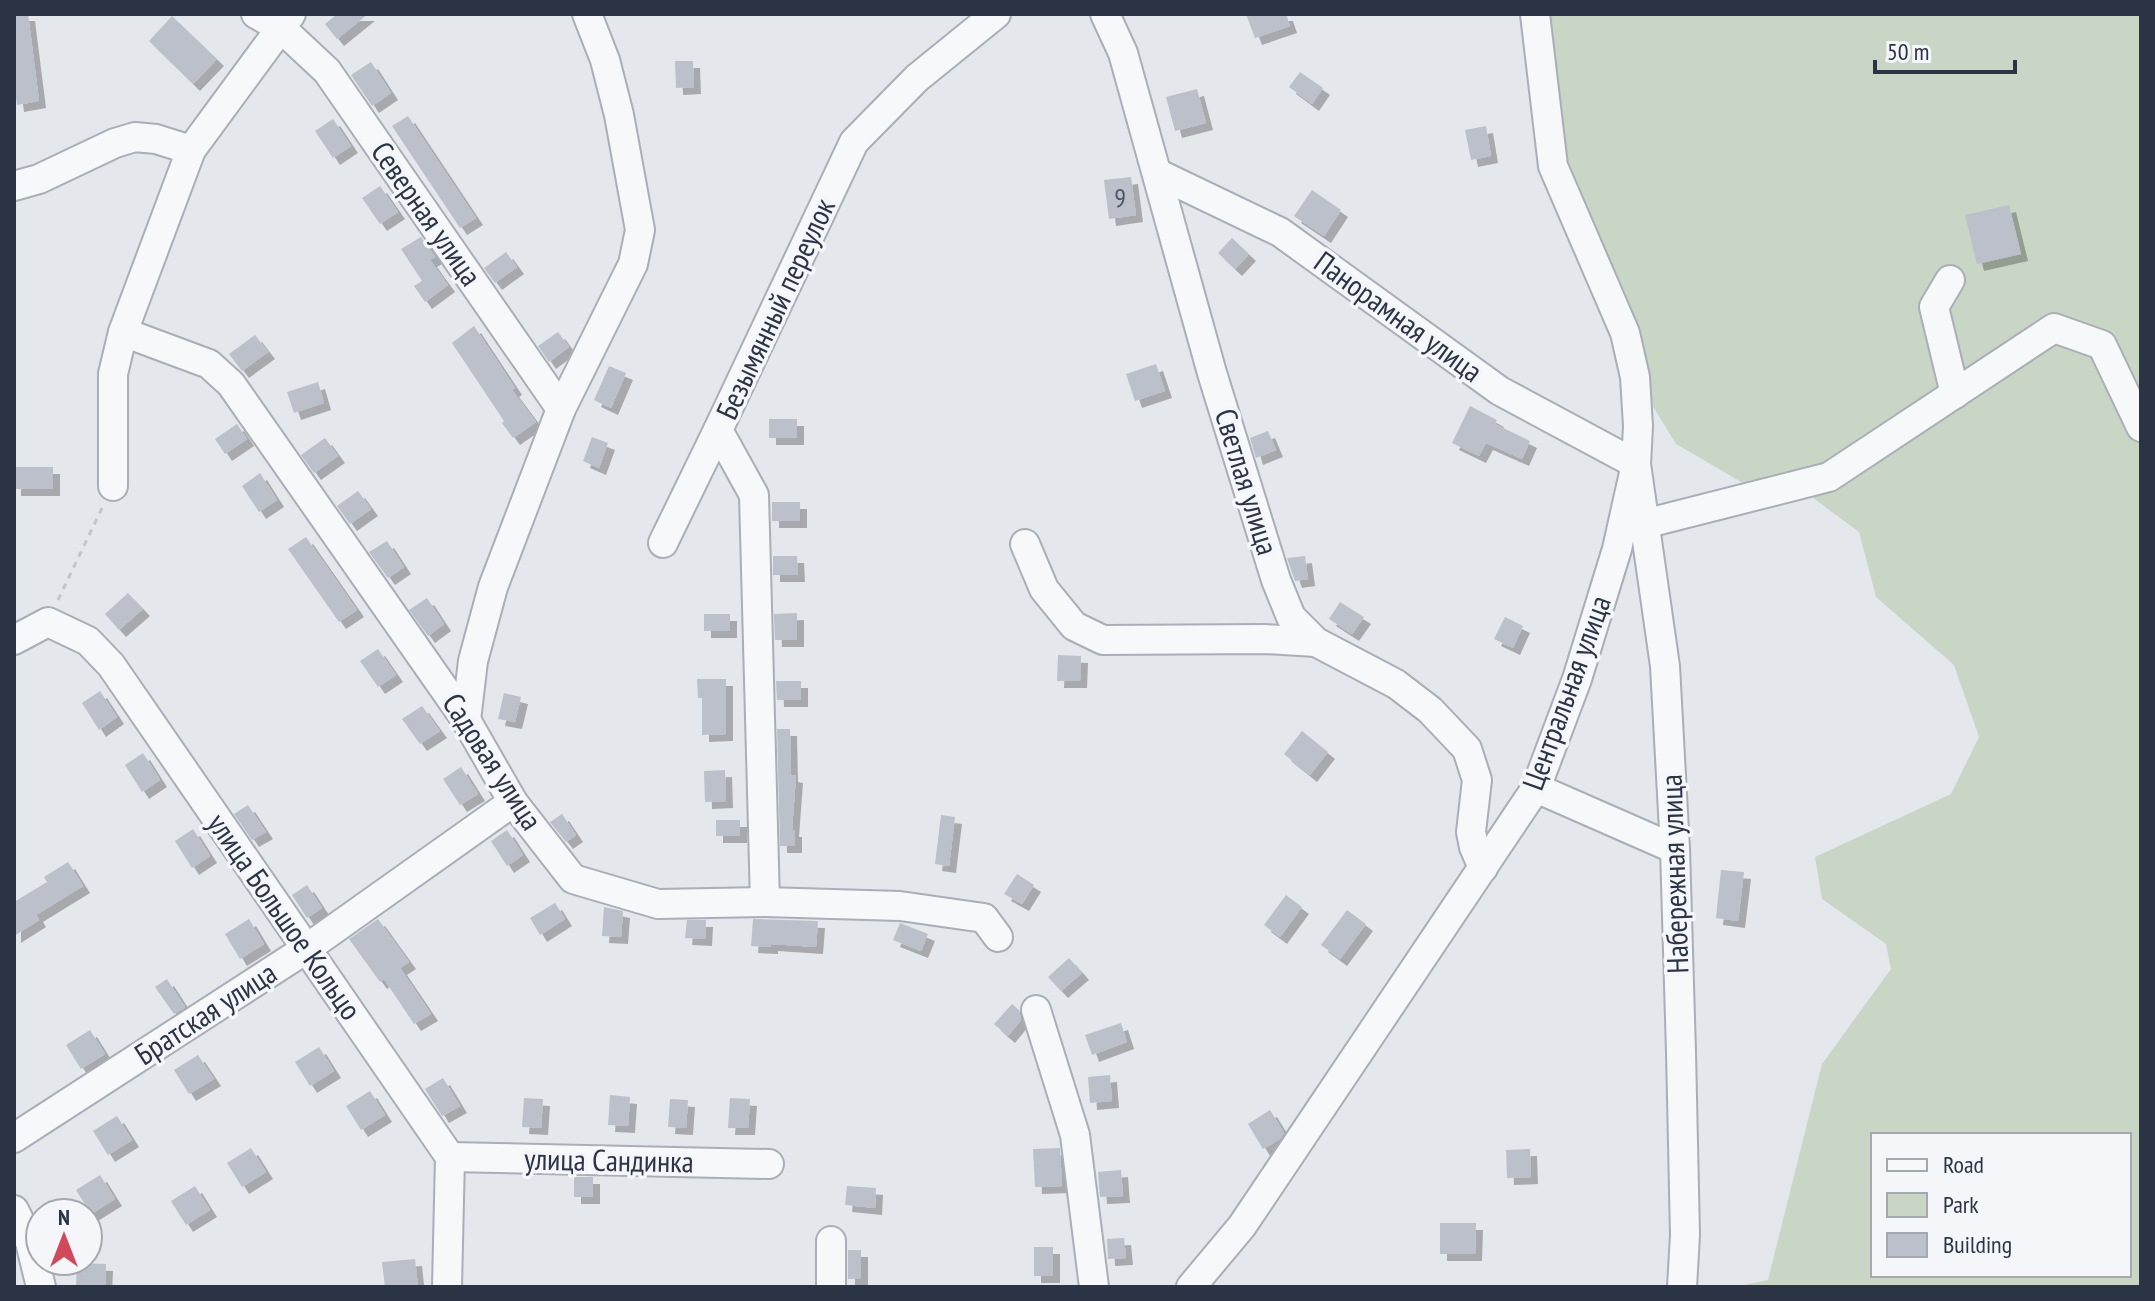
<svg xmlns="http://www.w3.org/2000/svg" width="2155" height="1301" font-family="'PT Sans Narrow',sans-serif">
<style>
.green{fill:#c9d6c5;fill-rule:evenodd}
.building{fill:#bbc0ca;filter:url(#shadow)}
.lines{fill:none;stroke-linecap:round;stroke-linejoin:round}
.minor-casing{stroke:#a9aeb7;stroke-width:32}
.path{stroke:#c2c5cb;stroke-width:3;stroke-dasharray:6 6;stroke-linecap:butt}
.minor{stroke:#f7f8fa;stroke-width:28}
.labels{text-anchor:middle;stroke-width:7;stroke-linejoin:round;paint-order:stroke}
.number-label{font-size:26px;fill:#4f5766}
.street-label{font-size:30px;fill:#2b3445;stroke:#f4f6f9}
</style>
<defs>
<filter id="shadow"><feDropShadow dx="7" dy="7" stdDeviation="0" flood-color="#0004"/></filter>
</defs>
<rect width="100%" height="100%" fill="#e4e7ec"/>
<!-- green -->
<path class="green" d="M1535 14H2141V1287H1735L1768 1280 1822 1064 1891 969 1886 944 1822 899 1815 857 1951 794 1979 737 1954 665 1876 597 1859 532 1797 486 1743 483 1676 444 1635 377 1553 166ZM1873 1135H2129V1275H1873Z"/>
<!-- building -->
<g class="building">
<polygon points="14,14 28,14 39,101 17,105 14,82"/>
<polygon points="337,14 368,14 337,39 325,24"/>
<polygon points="1246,14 1286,14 1290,26 1255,38"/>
<polygon points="172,16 217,59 193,84 149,41"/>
<polygon points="675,61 693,61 694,87 676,88"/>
<polygon points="371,62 391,93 372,106 351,75"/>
<polygon points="1300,72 1323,88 1312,104 1289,87"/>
<polygon points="1197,89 1206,123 1175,131 1166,97"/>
<polygon points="408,116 476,218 460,228 392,126"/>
<polygon points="333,119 351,146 333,158 315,131"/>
<polygon points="1486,126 1491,156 1471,160 1465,130"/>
<polygon points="1131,177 1136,215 1109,219 1104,180"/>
<polygon points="380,186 398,212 380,224 362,198"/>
<polygon points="1312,190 1341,210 1324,236 1294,216"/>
<polygon points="2009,205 2021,254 1977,264 1965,215"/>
<polygon points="421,237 435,257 430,260 448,285 425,302 414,286 422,281 401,249"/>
<polygon points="1232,238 1249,254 1235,269 1218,253"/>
<polygon points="506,252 517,267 495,283 484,268"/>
<polygon points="474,326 515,388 512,390 536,422 513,438 502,423 504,421 452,343"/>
<polygon points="558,332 569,347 549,362 538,346"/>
<polygon points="255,335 268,352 242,371 229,354"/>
<polygon points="1156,364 1165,391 1135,401 1126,374"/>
<polygon points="609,366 626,373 611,408 594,400"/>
<polygon points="318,382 324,403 294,413 287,392"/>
<polygon points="1470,406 1497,420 1495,424 1530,441 1522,459 1486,443 1479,456 1452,443"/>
<rect x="769" y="419" width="28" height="19"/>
<polygon points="237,424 247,439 225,454 215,439"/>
<polygon points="1268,431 1276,450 1256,458 1250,438"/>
<polygon points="592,437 608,443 599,468 583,461"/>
<polygon points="325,438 338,456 314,473 301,455"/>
<rect x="14" y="467" width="39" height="22"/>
<polygon points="260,473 277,500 259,512 242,486"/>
<polygon points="358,491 371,509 350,524 337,506"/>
<rect x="772" y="502" width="28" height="19"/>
<polygon points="306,537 357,610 339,622 288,549"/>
<polygon points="387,541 404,567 388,578 369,552"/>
<polygon points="773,556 797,556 798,575 773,575"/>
<polygon points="1305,556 1308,579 1295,581 1287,558"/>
<polygon points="128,593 143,609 119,630 105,614"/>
<polygon points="427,598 444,624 428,636 409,610"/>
<polygon points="1340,602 1364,617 1352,634 1329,619"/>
<polygon points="797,613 797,640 775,640 774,614"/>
<rect x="704" y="614" width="26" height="17"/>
<polygon points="1505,617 1523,626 1513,648 1494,639"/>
<polygon points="378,649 396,675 378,687 360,661"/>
<polygon points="1058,655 1081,656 1080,681 1057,681"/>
<polygon points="697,679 726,679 726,734 702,735 702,698 698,698"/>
<polygon points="776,681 801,681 801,700 777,700"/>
<polygon points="100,691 117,717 99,730 82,703"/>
<polygon points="504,693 521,697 515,722 498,719"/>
<polygon points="422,706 440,731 420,744 402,719"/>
<polygon points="777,729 790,729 791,775 796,776 792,830 795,830 795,846 780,846"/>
<polygon points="1302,731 1328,752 1310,775 1284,754"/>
<polygon points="143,753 160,780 142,792 125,765"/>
<polygon points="461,767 478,794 460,805 443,779"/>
<polygon points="725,770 726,801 705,802 704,771"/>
<polygon points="248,805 266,832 252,840 234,814"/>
<polygon points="562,814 576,835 566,842 550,822"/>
<polygon points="941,815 955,817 949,866 935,864"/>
<rect x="716" y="820" width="24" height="16"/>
<polygon points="193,829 210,856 192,868 175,841"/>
<polygon points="507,830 523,855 507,866 491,841"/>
<polygon points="68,862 83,886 36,915 39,920 14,936 14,902 47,882 44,877"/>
<polygon points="1721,870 1744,872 1738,921 1716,918"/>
<polygon points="1017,874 1034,885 1022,904 1004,894"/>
<polygon points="307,885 322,908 307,918 292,895"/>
<polygon points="1286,895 1302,907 1280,937 1264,925"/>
<polygon points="555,903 565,919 540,935 530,918"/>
<polygon points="604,907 623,911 621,937 602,936"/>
<polygon points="1347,910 1366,924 1340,959 1321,945"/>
<polygon points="249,919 264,944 240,959 225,934"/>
<polygon points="378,919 409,962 400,968 431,1014 414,1024 384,979 380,982 349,939"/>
<polygon points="753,919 818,921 816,947 771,944 771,947 751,946"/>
<polygon points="687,920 706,920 705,939 685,938"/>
<polygon points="900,923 928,934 921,951 893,940"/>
<polygon points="1069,958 1082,973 1061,991 1048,977"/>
<polygon points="167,979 185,1007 174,1014 155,987"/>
<polygon points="1012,1004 1019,1010 1021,1020 1008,1036 994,1024"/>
<polygon points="1121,1023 1127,1042 1092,1055 1085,1035"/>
<polygon points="90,1030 105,1054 81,1069 66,1045"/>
<polygon points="319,1047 334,1071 310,1086 295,1062"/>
<polygon points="198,1055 214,1079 189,1094 174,1070"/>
<polygon points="1110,1075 1112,1101 1090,1103 1088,1077"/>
<polygon points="443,1078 460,1106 442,1116 425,1089"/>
<polygon points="370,1091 385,1115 361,1130 346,1106"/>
<polygon points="610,1095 630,1097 628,1126 608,1125"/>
<polygon points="524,1098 543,1099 541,1128 522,1127"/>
<polygon points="730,1098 750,1099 748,1128 728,1128"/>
<polygon points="670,1099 688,1100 686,1128 668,1127"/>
<polygon points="1270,1110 1284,1133 1280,1139 1263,1149 1248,1124"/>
<polygon points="117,1116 132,1140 108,1155 93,1131"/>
<polygon points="251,1148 266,1172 242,1187 227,1163"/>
<polygon points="1060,1148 1062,1186 1035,1187 1033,1149"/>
<polygon points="1530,1149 1531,1177 1507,1178 1506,1150"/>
<polygon points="1121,1170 1123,1196 1100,1197 1098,1172"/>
<polygon points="100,1175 115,1199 91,1214 76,1190"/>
<rect x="574" y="1177" width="19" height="20"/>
<polygon points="195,1186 210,1210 186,1225 171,1201"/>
<polygon points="847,1186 876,1188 875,1208 845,1205"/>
<polygon points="1440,1223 1476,1223 1475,1254 1440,1254"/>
<polygon points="1124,1238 1126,1258 1108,1259 1107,1239"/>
<rect x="1034" y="1247" width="19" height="29"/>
<rect x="848" y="1250" width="13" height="29"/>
<polygon points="415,1259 418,1287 385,1287 382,1262"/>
<polygon points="77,1263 106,1264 105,1287 76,1287"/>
</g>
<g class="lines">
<!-- minor casing -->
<g class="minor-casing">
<g id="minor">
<polyline points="256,14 281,28 327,71 561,409"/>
<polyline points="1105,14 1123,53 1212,373 1276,580 1291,617 1316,642 1396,684 1430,710 1467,749 1477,780 1471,832 1474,847 1483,868"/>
<polyline points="1159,174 1280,232 1500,391 1636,464 1665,666 1675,849 1681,1052 1685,1235 1682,1287"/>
<polyline points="14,186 39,179 115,143 135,137 156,139 191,150"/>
<polyline points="1950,280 1934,307 1955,394"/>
<polyline points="123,332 209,364 231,384 466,720 513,802 573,879 658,904 765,902 900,906 984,918 998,937"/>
<polyline points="113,486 113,374 123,332 191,150 291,14"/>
<polyline points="1644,524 1829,477 2054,328 2102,345 2141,427"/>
<polyline points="663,543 718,430"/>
<polyline points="1025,544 1044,589 1074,626 1103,640 1265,639 1316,642"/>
<polyline points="14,640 48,622 88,641 111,665 450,1157 447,1287"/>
<polyline points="466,720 473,661 493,587 561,409 633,264 640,230 619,115 605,60 587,14"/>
<polyline points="1536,788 1675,849"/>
<polyline points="765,902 754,495 718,430 854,142 917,78 996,14"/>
<polyline points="1036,1010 1075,1135 1094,1287"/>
<polyline points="14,1138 306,949 513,802"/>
<polyline points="450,1157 769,1164"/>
<polyline points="14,1210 30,1242 41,1287"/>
<polyline points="831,1241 831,1287"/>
<polyline points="1191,1287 1242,1226 1536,788 1577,679 1617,549 1636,464 1638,426 1635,377 1625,333 1553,166 1535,14"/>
</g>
</g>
<!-- path -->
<polyline class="path" points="58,600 103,506"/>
<!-- minor -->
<use href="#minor" class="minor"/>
</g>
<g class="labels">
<!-- number labels -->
<g class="number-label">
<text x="1120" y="207">9</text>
</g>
<!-- street labels -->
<g class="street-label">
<text transform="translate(426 214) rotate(55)" y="10">Северная улица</text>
<text transform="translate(776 309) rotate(-65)" y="10">Безымянный переулок</text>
<text transform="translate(1398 317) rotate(36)" y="10">Панорамная улица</text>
<text transform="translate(1246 482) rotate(73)" y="10">Светлая улица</text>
<text transform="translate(1567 693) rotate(-70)" y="10">Центральная улица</text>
<text transform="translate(492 762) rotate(57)" y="10">Садовая улица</text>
<text transform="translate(1675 874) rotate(-92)" y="10">Набережная улица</text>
<text transform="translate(284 917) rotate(55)" y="10">улица Большое Кольцо</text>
<text transform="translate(206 1014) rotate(-33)" y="10">Братская улица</text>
<text transform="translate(609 1161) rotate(1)" y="10">улица Сандинка</text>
</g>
</g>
<!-- border -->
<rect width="2155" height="1301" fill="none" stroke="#2b3445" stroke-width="32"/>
<!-- legend -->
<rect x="1871" y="1133" width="260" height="144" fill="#f4f6f9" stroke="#a4a8b1" stroke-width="2"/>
<rect x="1887" y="1159" width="40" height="12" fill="#f7f8fa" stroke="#a4a8b1" stroke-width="2"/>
<text x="1943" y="1173" font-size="24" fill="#2b3445">Road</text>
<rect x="1887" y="1193" width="40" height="24" fill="#c9d6c5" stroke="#a4a8b1" stroke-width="2"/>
<text x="1943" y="1213" font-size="24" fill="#2b3445">Park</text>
<rect x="1887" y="1233" width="40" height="24" fill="#bbc0ca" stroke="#a4a8b1" stroke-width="2"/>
<text x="1943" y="1253" font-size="24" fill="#2b3445">Building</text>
<!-- north arrow -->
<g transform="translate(64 1237)"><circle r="38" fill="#f4f6f9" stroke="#a4a8b1" stroke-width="2"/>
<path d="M0-6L14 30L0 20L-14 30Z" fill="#d1495b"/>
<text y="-12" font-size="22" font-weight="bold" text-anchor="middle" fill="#2b3445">N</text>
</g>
<!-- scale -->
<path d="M1875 60v12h140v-12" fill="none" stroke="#2b3445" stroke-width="4"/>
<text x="1887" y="60" font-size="24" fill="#2b3445" stroke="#f4f6f9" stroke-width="6" paint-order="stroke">50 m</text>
</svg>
